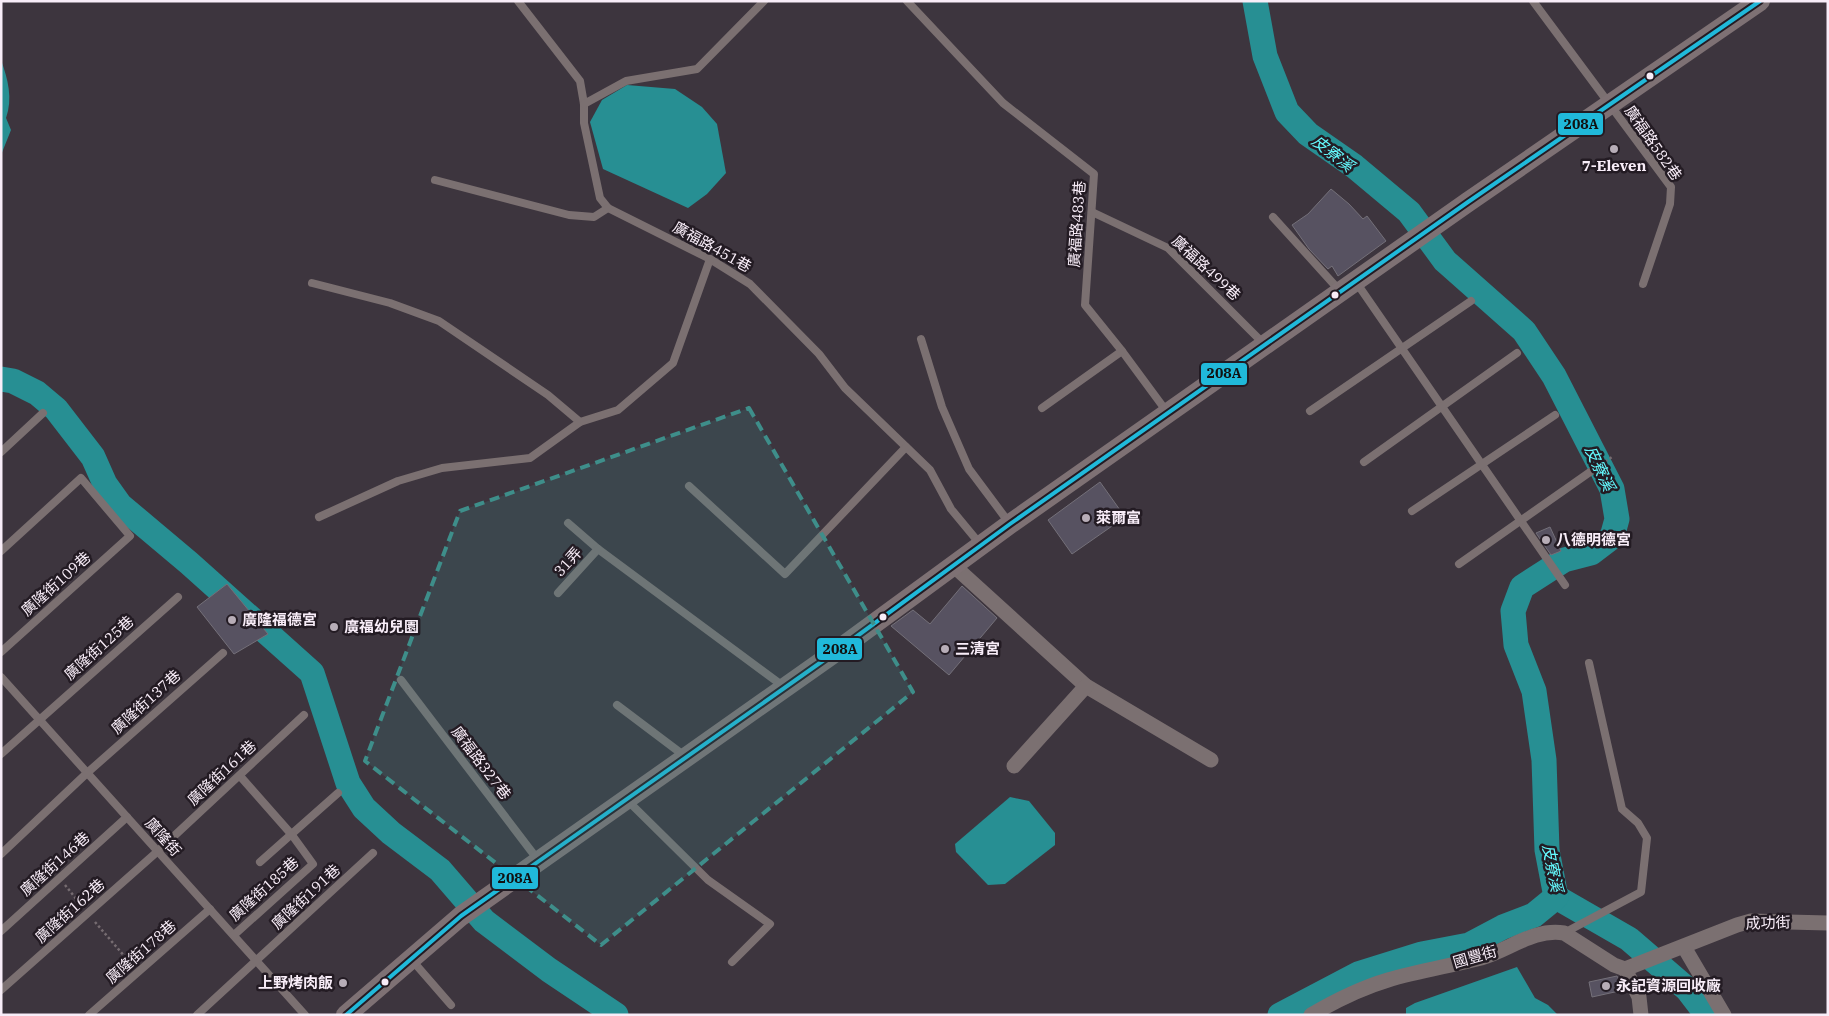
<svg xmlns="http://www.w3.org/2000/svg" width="1829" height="1016" font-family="'IBM Plex Serif','Noto Sans TC',serif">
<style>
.water{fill:#278f93}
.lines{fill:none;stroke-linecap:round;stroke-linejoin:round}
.river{stroke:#278f93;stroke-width:25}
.building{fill:#575261;stroke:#747079}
.path{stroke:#766c71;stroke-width:2.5;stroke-dasharray:2.5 2.5;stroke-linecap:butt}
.lane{stroke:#7b7071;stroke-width:8}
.street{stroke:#7b7071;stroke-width:15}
.secondary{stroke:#7e7174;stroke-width:20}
.bus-1-casing{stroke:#231b23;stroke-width:8}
.bus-1{stroke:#20b9da;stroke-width:4}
.marked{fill:#3e8e8a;fill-opacity:0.2;stroke:#3e8e8a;stroke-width:4;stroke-dasharray:10 6;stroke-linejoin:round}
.bus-dot{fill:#f8edf8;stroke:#231b23;stroke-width:2}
.poi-dot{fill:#b7adb7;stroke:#231b23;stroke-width:2}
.labels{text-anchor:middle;stroke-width:5;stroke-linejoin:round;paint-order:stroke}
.street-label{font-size:15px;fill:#f8edf8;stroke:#231b23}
.poi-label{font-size:15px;font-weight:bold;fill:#f8edf8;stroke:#231b23;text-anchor:start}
.water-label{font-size:16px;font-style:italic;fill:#64fafe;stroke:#231b23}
.line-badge{stroke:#231b23;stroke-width:2}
.pale-badge-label{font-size:14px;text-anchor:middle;font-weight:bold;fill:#111}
</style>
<rect width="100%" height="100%" fill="#3d353e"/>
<!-- water -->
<g class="water">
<path d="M1 60C8 79 13 99 6 118L11 130 1 155Z"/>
<polygon points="627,85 675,89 702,107 717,124 726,173 707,194 688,208 603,169 590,122 602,100"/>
<polygon points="1010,797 1029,801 1055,833 1055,845 1005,884 988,885 956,852 955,844"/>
<polygon points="1517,967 1535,998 1548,1005 1558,1015 1406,1015 1406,1008 1415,1003"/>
</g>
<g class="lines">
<!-- river -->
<g class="river">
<polyline points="1255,1 1265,56 1287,112 1308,134 1354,166 1409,212 1445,261 1524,331 1554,376 1612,489 1617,519 1612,537 1591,553 1564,560 1522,587 1513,611 1516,645 1534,691 1544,760 1547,850 1556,897"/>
<polyline points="1,379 13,381 37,393 56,409 93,457 105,484 120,505 189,563 312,673 348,783 364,808 391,833 440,870 484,921 549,970 616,1015"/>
<polyline points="1556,897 1629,939 1687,989 1707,1015"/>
<polyline points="1280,1015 1358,974 1422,954 1469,945 1503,927 1534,915 1556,897"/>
</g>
</g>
<!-- building -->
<g class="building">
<polygon points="1331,189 1349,204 1363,219 1367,216 1386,241 1338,276 1332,266 1328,269 1309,249 1292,225 1308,214"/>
<polygon points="1100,482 1125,517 1072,554 1048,520"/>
<polygon points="1550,527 1561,551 1551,555 1536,533"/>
<polygon points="227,584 268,634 234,654 197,607"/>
<polygon points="962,586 997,618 949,675 891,626 913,610 930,624"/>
<polygon points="1617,976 1624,990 1592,997 1589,982"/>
</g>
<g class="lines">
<!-- path -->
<g class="path">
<polyline points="1597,467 1612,457"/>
<polyline points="65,885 82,906"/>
<polyline points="95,922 132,965"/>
</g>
<!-- lane -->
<g class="lane">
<polyline points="518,1 580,81 584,104 584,123 600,198 608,208 710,259 750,284 819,354 845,388 930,470 951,509 980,544"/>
<polyline points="907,1 1003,103 1094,174 1085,305 1122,351 1167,412"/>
<polyline points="1533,1 1671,187 1670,204 1643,284"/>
<polyline points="584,104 626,81 697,69 764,1"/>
<polyline points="435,180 569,215 594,217 608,208"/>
<polyline points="1092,212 1168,248 1264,344"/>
<polyline points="1273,217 1340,291"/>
<polyline points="1356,282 1565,585"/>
<polyline points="312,283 390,303 439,321 548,395 580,422"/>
<polyline points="921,339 942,407 969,469 1010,524"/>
<polyline points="1042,408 1122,351"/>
<polyline points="1310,411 1471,301"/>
<polyline points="1,452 43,413"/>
<polyline points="1364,462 1517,353"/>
<polyline points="689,486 785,574 906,447"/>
<polyline points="1412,511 1555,415"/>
<polyline points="319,517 398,481 442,468 530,458 580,422 618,410 673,363 710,259"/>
<polyline points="568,523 598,549 783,686"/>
<polyline points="1,551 81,478 130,536 1,652"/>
<polyline points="1459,564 1590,472"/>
<polyline points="558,593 598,549"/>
<polyline points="1,677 305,1015"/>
<polyline points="401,680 538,860"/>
<polyline points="617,705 686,757"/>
<polyline points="1,754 178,597"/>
<polyline points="628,801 708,880 770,924 732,962"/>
<polyline points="1,854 87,773 223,653"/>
<polyline points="260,862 338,793"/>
<polyline points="1,931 127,817"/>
<polyline points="1564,933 1641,892 1647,838 1638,823 1622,809 1589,663"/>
<polyline points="234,935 313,864 292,835 240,776"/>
<polyline points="411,959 451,1005"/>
<polyline points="1,990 158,851 304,715"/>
<polyline points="89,1015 210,909"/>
<polyline points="197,1015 373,853"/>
</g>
<!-- street -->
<g class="street">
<polyline points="954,566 1086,686 1211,760"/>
<polyline points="1014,766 1086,686"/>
<polyline points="1684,947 1724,1015"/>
<polyline points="1625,969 1639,997 1641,1015"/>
<path d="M1311 1015C1335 1001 1361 988 1388 980 1418 971 1450 966 1481 958 1509 950 1534 928 1564 933L1614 965 1625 969 1737 925 1751 921 1828 923"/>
</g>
<!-- secondary -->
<polyline class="secondary" points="346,1015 461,916 834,653 1010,524 1468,202 1760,1"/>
<!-- bus-1 casing -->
<g class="bus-1-casing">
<polyline id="bus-1" points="346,1015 461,916 834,653 1010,524 1468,202 1760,1"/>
</g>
<!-- bus-1 -->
<use href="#bus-1" class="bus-1"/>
</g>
<!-- marked area -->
<path class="marked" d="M749 408 913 692 601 945 365 761 460 511Z"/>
<!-- markers -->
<g class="bus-dot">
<circle cx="1650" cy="76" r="4.5"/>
<circle cx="1335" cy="295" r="4.5"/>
<circle cx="883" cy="617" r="4.5"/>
<circle cx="385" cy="982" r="4.5"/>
</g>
<g class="poi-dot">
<circle cx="1614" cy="149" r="5"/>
<circle cx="1086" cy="518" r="5"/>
<circle cx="1546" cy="540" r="5"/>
<circle cx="232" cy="620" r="5"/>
<circle cx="334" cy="627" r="5"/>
<circle cx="945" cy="649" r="5"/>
<circle cx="343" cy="983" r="5"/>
<circle cx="1606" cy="986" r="5"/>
</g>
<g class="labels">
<!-- street labels -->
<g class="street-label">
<text transform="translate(1653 143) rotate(55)" y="5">廣福路582巷</text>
<text transform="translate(1077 224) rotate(-86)" y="5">廣福路483巷</text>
<text transform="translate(712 247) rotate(29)" y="5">廣福路451巷</text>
<text transform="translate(1206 268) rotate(43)" y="5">廣福路499巷</text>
<text transform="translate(568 562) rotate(-48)" y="5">31弄</text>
<text transform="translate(56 584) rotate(-42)" y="5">廣隆街109巷</text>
<text transform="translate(99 648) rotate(-42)" y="5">廣隆街125巷</text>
<text transform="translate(146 702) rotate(-42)" y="5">廣隆街137巷</text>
<text transform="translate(481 763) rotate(53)" y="5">廣福路327巷</text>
<text transform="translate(222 773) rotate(-43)" y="5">廣隆街161巷</text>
<text transform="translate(163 837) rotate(48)" y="5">廣隆街</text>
<text transform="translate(55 864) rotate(-42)" y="5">廣隆街146巷</text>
<text transform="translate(264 889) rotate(-42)" y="5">廣隆街185巷</text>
<text transform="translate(306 897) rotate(-43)" y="5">廣隆街191巷</text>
<text transform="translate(70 911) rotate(-42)" y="5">廣隆街162巷</text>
<text transform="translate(1768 923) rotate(-2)" y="5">成功街</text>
<text transform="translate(141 952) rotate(-41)" y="5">廣隆街178巷</text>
<text transform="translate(1475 957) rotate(-16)" y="5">國豐街</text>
</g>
<!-- poi labels -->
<g class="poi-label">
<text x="1614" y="171" text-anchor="middle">7-Eleven</text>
<text x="1096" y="523">萊爾富</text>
<text x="1556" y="545">八德明德宮</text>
<text x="242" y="625">廣隆福德宮</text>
<text x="344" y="632">廣福幼兒園</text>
<text x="955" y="654">三清宮</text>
<text x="333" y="988" text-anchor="end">上野烤肉飯</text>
<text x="1616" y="991">永記資源回收廠</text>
</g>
<!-- water labels -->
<g class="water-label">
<text transform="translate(1333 153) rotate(38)" y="6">皮寮溪</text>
<text transform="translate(1600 468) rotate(65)" y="6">皮寮溪</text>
<text transform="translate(1553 868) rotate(79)" y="6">皮寮溪</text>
</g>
</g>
<g class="line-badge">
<rect x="1557" y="112" width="47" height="24" rx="5" fill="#20b9da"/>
<rect x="1200" y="362" width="48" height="24" rx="5" fill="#20b9da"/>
<rect x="816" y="637" width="47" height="24" rx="5" fill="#20b9da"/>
<rect x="491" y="866" width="48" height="24" rx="5" fill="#20b9da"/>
</g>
<g class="pale-badge-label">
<text x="1581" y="129">208A</text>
<text x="1224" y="378">208A</text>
<text x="840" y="654">208A</text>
<text x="515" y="883">208A</text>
</g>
<!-- border -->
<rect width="1829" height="1016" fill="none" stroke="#f8edf8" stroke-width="5"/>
</svg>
